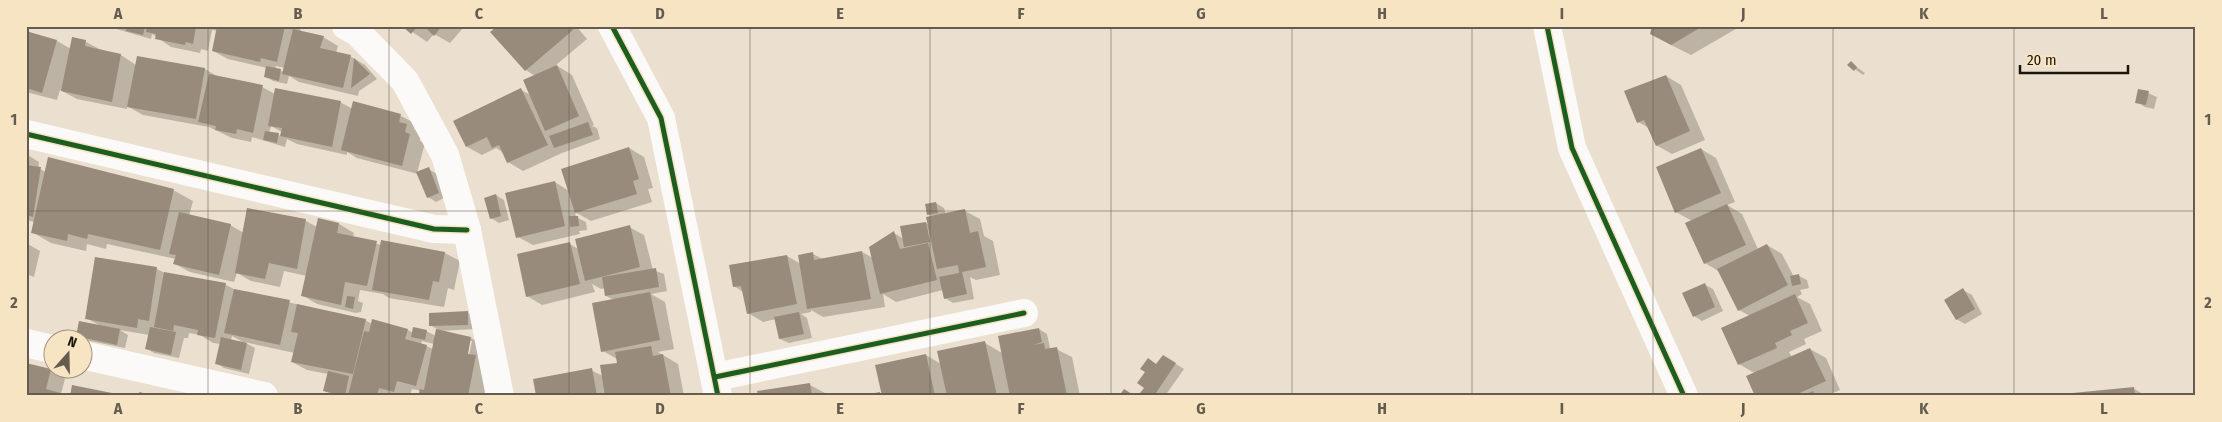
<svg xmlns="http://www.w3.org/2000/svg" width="2222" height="422" font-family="'Fira Sans Condensed',sans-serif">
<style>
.shadow{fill:#0003;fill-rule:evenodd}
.building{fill:#988b7b}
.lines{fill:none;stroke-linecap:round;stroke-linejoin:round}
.minor{stroke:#fcfaf8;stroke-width:28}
.tertiary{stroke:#fcfaf8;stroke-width:28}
.cycleway-casing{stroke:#f7e4c3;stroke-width:8}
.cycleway{stroke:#1b5e20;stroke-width:5}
.grid{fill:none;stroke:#645c4e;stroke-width:1;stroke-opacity:0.55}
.neatline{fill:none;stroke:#645c4e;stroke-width:2}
.grid-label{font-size:16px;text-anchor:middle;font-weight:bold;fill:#645c4e}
</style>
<rect width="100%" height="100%" fill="#ebe0cf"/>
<!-- shadow -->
<g class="shadow">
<path d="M106 26H295L301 30V32L323 37 338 46 336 53 350 56 365 65 377 79 359 91 358 96 299 82 289 76 287 84 273 81 265 76 267 68 228 59 213 51 218 31 212 30 208 51 201 49 200 53 171 47 152 34 151 39ZM276 66 285 68 284 72 275 69Z"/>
<polygon points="404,26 464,26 464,27 450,43 434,34 427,42"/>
<polygon points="495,26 578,26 577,27 587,39 556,65 572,75 594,125 592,126 597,128 600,139 562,153 523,171 508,162 504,153 496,148 482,155 467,147 521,90 531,95 535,76 526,70"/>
<polygon points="1654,26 1741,26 1691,55 1671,45"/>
<path d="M26 32 57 41 71 49 73 38 86 42 101 50 121 55 136 65 205 69 220 78 262 87 275 94 340 102 353 109 354 103 401 116 416 124 414 129 422 133 420 141 425 143 417 173 428 169 437 174 446 197 436 202 428 197 418 174 357 158 347 152V155L297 144 287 139 285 147 252 137 251 142 232 138 209 127 143 115 127 106V109L77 99 60 90 57 100 26 92ZM271 126 282 132V136L269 133Z"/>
<polygon points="1851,63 1865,73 1863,75 1849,65"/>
<polygon points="1666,76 1681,85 1705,140 1672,154 1656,145 1649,128 1638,122"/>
<polygon points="2148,93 2157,97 2154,109 2145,107 2137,102"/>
<polygon points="629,148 644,157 653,188 648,189 652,202 591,221 575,212 576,217 586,222 587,230 579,231 580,234 533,245 518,237 555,182 569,191"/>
<polygon points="1701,149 1716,158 1735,202 1727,205 1742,214 1758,249 1767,245 1782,254 1794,277 1799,276 1807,280 1809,288 1800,290 1802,294 1797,297 1810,304 1822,331 1804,339 1806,344 1789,352 1792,357 1810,349 1826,358 1840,390 1826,396 1757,396 1756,374 1739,364 1750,316 1739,310 1720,272 1705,263 1692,221 1676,212"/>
<polygon points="26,154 39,162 38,168 46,172 173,190 193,201 189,216 230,225 244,233 248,210 306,221 317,227 339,224 354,233 353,237 381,245 445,253 460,261 454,290 448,288 444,307 389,298 383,294 360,290 358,301 363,303 361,312 356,313 317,304 302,295 307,276 284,271 280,287 251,281 237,273 234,282 190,272 175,264 176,259 107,244 106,249 87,244 86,251 51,243 32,232 34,222 26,220"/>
<polygon points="496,195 504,200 509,220 499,223 491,218"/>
<polygon points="936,203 944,208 946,215 965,211 980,219 984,236 993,241 1000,275 976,280 970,277 974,299 953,303 945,298 943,290 896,302 883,294 885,307 823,317 811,310 811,312 801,314 807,318 812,338 789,343 780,339 776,319 763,322 748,313 743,292 734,286 787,256 801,264 813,254 823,259 862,252 873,258 894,233 904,239 926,223 929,225 933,217 928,214"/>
<polygon points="629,227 644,235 653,270 664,274 667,291 651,294 665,302 674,349 658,352 678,364 684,396 537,396 591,370 603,376 618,364 617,359 603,351 614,300 606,296 605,288 601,289 592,284 595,292 542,305 527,296 570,244 578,249"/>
<polygon points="26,243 40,251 34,277 29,275 26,288"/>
<path d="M96 258 157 269 165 273 226 285 236 290 365 320 372 324 408 330 413 333 426 331 436 336 437 329 430 325 468 313 476 317V329L439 331 471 338 486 346 490 365 484 396H420L421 391 412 389 410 396H335L325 391 328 374 307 370 292 362 295 353 244 342 255 348 249 374 224 368 216 363 221 344 213 343 200 335 189 333 188 338H184L179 358 154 353 146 348 149 335 120 330 128 335 125 348 85 340 77 335 99 325 86 318ZM232 336 243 342 231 340ZM422 341 434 344 433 349 421 344ZM469 341H472L468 360H465Z"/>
<polygon points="1705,285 1713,289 1723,311 1702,321 1694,316"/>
<polygon points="1963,290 1972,295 1982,314 1965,324 1956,319"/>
<polygon points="1039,329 1047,334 1050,348 1056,349 1072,357 1080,396 865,396 880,393 883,395 926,355 941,364 985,343 1002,353"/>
<polygon points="1171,361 1184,369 1165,396 1146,396 1146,388 1157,365"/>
<polygon points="50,370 65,379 61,394 64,396 26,396"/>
<polygon points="810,385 825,393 826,396 759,396"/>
<polygon points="2133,388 2146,396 2062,396"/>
</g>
<!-- building -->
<g class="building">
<polygon points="127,26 145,26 143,35 126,31"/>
<polygon points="147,26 196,26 193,44 186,42 185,45 155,39 156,34 146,32"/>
<polygon points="217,26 285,26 277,62 261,58 260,62 212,51"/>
<polygon points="402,26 418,26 411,34"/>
<polygon points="424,26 442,26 434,36"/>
<polygon points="494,26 570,26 573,30 525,71 490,32 495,28"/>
<polygon points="1652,26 1703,26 1671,45 1650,34"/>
<polygon points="293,29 324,36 320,48 351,55 343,88 282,74"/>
<polygon points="26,31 57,40 42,93 26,88"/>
<polygon points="72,37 86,40 85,46 121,54 112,102 61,91"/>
<polygon points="137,56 205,68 196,119 127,107"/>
<polygon points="354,58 370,74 351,88"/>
<polygon points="1851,61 1857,67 1854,71 1847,65"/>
<polygon points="557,65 579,116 545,131 523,80"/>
<polygon points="266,66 281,69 279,81 264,77"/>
<polygon points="209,74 263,85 253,133 237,129 236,134 215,130 216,126 198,122"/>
<polygon points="1666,75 1690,131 1656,146 1644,120 1637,123 1624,91"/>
<polygon points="275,88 341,101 332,147 280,136 282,128 268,126"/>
<polygon points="521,88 548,145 507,163 499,145 492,148 487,137 466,147 453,121"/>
<polygon points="2138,89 2149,91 2146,105 2135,103"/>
<polygon points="353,101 401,114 399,122 407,124 405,132 410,134 402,166 341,150"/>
<polygon points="588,122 593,135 554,148 549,136"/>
<polygon points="265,131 279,133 277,143 263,140"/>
<polygon points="629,147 639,179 633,181 637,194 575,213 561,169"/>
<polygon points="1701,148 1721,193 1675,213 1656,167"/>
<polygon points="48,157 174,189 160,250 88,234 87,239 68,234 67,241 31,233"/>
<polygon points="26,165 41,167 33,217 26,215"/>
<polygon points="429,167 439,193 427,198 416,172"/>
<polygon points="555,181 565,226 516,238 505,193"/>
<polygon points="496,194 501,216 490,219 484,198"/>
<polygon points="936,202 938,213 927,215 925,204"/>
<polygon points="1727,204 1746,245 1704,264 1685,223"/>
<polygon points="247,208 306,219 297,269 269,263 265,279 235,273"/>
<polygon points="965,209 970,233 978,231 986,267 962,272 967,294 944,299 939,277 959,273 958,265 937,269 926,217"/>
<polygon points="179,212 231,224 219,275 173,264 176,255 169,254"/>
<polygon points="569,216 578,216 579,226 570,227"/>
<polygon points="318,218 339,223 337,233 377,241 367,286 345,282 341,305 301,296"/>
<polygon points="926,222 930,242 904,247 900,226"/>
<polygon points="630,225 640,267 585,281 575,239"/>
<polygon points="894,231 900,249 928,243 937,280 880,294 869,247"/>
<polygon points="381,240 445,252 439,282 433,281 429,300 372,290"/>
<polygon points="570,242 580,284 526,297 517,254"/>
<polygon points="1767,244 1788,285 1738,311 1717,269"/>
<polygon points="862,251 871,299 807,309 798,255 813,252 814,260"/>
<polygon points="787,255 797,304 747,314 741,286 733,287 729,265"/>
<polygon points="95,257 157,267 149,321 138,319 137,328 85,319"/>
<polygon points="656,268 659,287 605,296 602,277"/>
<polygon points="164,272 226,283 215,338 197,335 198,330 174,325 173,331 154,327"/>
<polygon points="1799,274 1801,284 1792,286 1790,276"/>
<polygon points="1705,283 1715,307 1693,317 1682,293"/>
<polygon points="1963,288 1975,309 1956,320 1944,300"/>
<polygon points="234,289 290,300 280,345 224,333"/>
<polygon points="650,292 660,340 601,352 592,303"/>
<polygon points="1795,294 1808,323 1790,331 1792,335 1775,343 1777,348 1738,365 1721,328"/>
<polygon points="347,296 355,297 353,309 345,307"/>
<polygon points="297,304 366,319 353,374 291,362 298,333 291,332"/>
<polygon points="468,311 468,325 429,326 429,313"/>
<polygon points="799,312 804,334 779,339 774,317"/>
<polygon points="372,319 408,329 405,339 427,345 416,386 397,381 394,392 379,388 377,396 348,396 364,331 369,332"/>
<polygon points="79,321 120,329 117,345 76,336"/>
<polygon points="150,327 176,332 171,355 145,349"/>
<polygon points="413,327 427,330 425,340 411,337"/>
<polygon points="1039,328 1042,342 1033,345 1044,343 1045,349 1057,347 1067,396 1010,396 998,336"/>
<polygon points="436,329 471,337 468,354 476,355 468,396 418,396 420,389 424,390"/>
<polygon points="221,337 247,343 241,370 215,364"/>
<polygon points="985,341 997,396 947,396 937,351"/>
<polygon points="651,346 653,356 663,354 671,396 605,396 600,365 617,363 615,352"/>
<polygon points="1810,348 1826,381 1793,396 1755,396 1746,376"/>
<polygon points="926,354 935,396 882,396 875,365"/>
<polygon points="1163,355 1176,363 1154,396 1144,396 1140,393 1144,388 1137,383 1145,372 1140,369 1148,358 1156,364"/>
<polygon points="26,363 51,369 46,389 60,393 60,396 26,396"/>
<polygon points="592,368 597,396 536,396 533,379"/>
<polygon points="328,371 349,376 345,396 323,391"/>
<polygon points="810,383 812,396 758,396 757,391"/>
<polygon points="72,385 122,395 122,396 70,396"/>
<polygon points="2134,387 2135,396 2062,396 2062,394"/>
<polygon points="1124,389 1135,396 1119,396"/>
<polygon points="1813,391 1815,396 1803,396"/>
<polygon points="139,392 153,395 152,396 139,396"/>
<polygon points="880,392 880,396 864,396 864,395"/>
</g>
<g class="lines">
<!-- minor -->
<g class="minor">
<polyline points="346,26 357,32 405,81 445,155 467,230 500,396"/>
<polyline points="26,134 434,229 467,230"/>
<polyline points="26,343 52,349"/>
<polyline points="82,355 264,396"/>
<polyline points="715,377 1024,313"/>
</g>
<!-- tertiary -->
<g class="tertiary">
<polyline points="612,26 661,118 718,396"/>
<polyline points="1547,26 1572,148 1684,396"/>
</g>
<!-- cycleway casing -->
<g class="cycleway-casing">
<g id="cycleway">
<polyline points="612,26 661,118 718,396"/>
<polyline points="1547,26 1572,148 1684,396"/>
<polyline points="26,134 434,229 467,230"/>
<polyline points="715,377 1024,313"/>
</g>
</g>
<!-- cycleway -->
<use href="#cycleway" class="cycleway"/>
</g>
<!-- grid -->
<path class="grid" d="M208 26V396M389 26V396M569 26V396M750 26V396M930 26V396M1111 26V396M1292 26V396M1472 26V396M1653 26V396M1833 26V396M2014 26V396M26 211H2196"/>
<!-- border -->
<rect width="2222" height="422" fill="none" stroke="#f7e4c3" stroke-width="55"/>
<!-- north arrow -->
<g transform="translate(68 354) rotate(20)"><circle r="24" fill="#f7e4c3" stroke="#9f9179"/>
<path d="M0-4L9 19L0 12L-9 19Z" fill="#645c4e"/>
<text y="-8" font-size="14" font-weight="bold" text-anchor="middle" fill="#1c1509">N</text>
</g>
<!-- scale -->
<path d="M2020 65v8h108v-8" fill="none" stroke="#1c1509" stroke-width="2.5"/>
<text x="2027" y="65" font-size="15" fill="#1c1509" stroke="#f7e4c3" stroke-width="4" paint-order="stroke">20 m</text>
<rect x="28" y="28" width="2166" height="366" class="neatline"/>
<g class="grid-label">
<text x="118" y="19">A</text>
<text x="298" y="19">B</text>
<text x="479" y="19">C</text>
<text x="660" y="19">D</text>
<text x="840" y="19">E</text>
<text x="1021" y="19">F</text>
<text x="1201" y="19">G</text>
<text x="1382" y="19">H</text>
<text x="1562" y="19">I</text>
<text x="1743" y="19">J</text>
<text x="1924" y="19">K</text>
<text x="2104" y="19">L</text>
<text x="14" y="125">1</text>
<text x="2208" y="125">1</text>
<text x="14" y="308">2</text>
<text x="2208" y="308">2</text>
<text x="118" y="414">A</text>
<text x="298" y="414">B</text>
<text x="479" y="414">C</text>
<text x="660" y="414">D</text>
<text x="840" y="414">E</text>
<text x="1021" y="414">F</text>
<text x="1201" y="414">G</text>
<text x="1382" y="414">H</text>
<text x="1562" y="414">I</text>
<text x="1743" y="414">J</text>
<text x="1924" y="414">K</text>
<text x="2104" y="414">L</text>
</g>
</svg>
